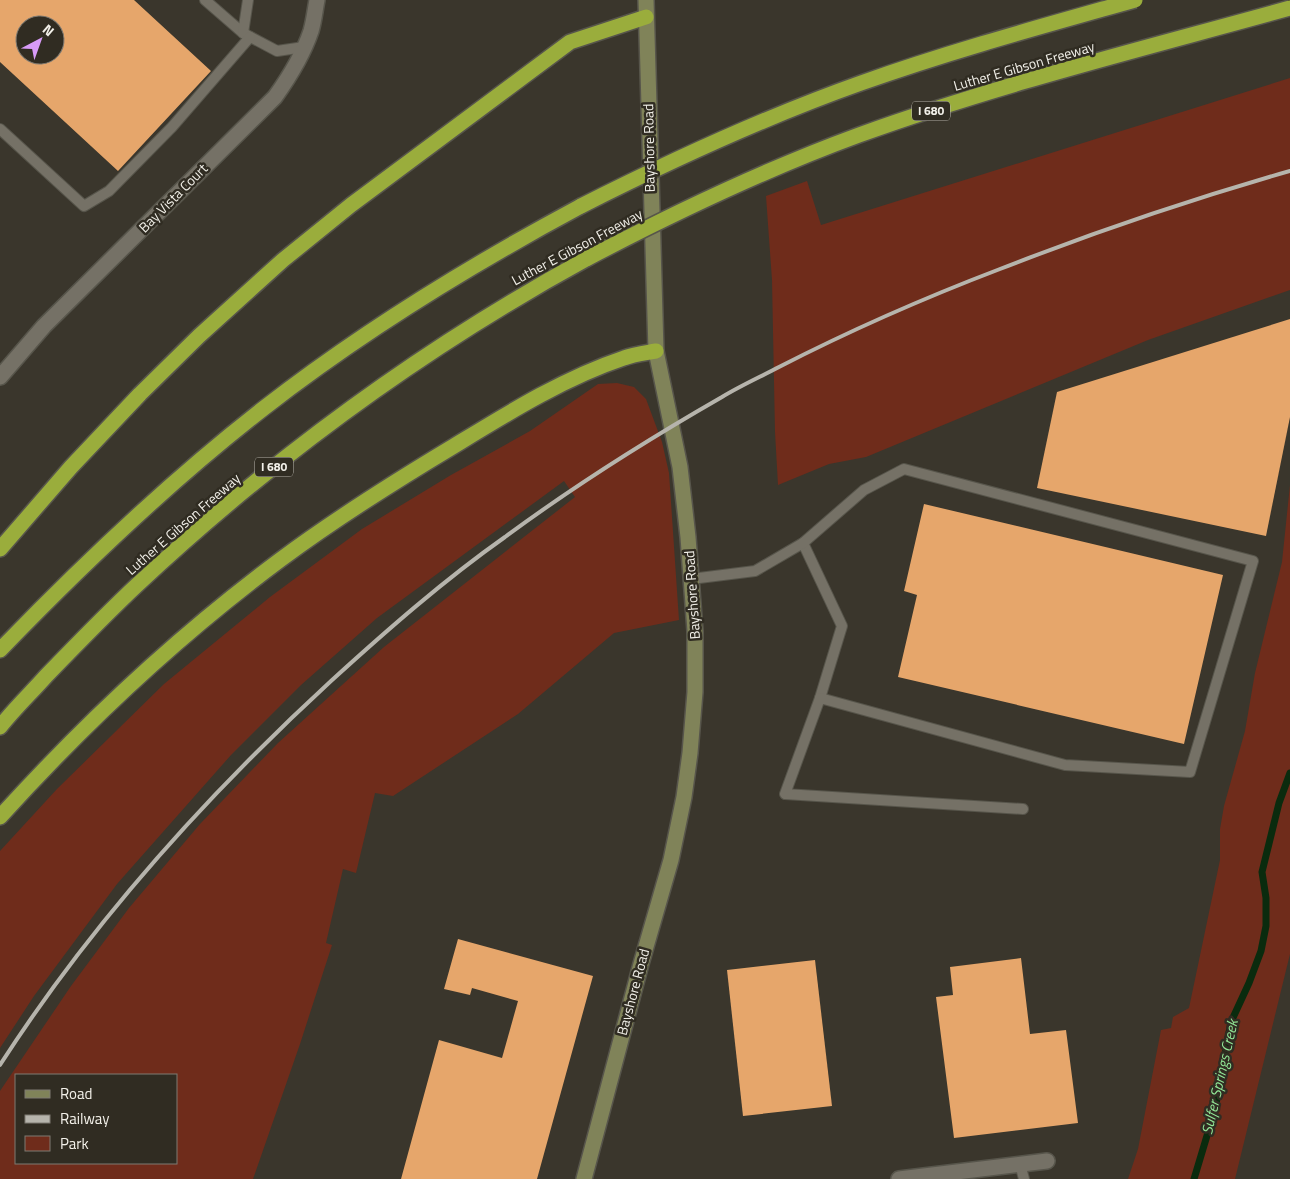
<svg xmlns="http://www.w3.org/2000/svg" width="1290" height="1179" font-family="'Titillium Web',sans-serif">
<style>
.green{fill:#6f2c1b;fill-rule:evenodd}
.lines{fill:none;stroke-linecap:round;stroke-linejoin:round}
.stream{stroke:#0a2b0e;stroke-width:7}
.building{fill:#e6a66b;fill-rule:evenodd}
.lane-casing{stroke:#57554b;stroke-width:12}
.street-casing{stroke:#57554b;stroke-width:18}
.secondary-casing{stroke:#57554b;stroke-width:18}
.highway-casing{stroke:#57554b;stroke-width:18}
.lane{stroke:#757166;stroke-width:10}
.street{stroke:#757166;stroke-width:15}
.secondary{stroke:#808359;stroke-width:15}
.highway{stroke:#9aad3c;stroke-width:15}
.rail{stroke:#b6b4ac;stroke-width:4}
.highway-bridge-casing{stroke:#57554b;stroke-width:18;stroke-linecap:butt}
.highway-bridge{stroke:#9aad3c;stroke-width:15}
.labels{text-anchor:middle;stroke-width:5;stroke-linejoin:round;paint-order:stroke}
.shield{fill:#302c22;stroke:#b8b5ad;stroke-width:1}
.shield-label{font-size:12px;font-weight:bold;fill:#f2f0e9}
.street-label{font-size:14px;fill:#f2f0e9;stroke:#302c22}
.water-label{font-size:15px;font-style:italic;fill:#92e696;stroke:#302c22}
</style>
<rect width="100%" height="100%" fill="#3a362c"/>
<!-- green -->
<g class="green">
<polygon points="1290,78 1290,290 1148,340 866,457 829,464 778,485 775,432 772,280 766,196 807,181 821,225"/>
<path d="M617 383 634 387 646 399 662 442 669 473 679 620 614 633 518 714 393 796 375 793 356 873 343 869 326 943 332 945 300 1044 253 1179H0V1091L71 986 129 908 200 824 278 743 384 647 575 497 564 481 377 618 301 685 231 755 117 884 34 996 0 1048V851L57 789 164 684 270 597 362 529 451 475 530 431 598 384ZM176 1075V1163H16V1075Z"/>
<polygon points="1290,485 1290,954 1235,1179 1128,1179 1138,1149 1161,1030 1171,1028 1173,1017 1189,1008 1220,860 1220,829 1224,806 1245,731 1255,673 1282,562"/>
</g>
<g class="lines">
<!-- stream -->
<polyline class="stream" points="1194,1179 1215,1109 1231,1022 1249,983 1261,951 1266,926 1266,898 1262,872 1279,803 1290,773"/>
</g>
<!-- building -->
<g class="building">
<path d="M0 0H134L211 71 118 171 0 62ZM25 25H55V55H25Z"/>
<polygon points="1290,319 1290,417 1266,536 1037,488 1057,392"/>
<polygon points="924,504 1223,575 1184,744 898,677 917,595 904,591"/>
<polygon points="458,939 593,976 537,1179 401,1179 439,1040 502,1058 518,1001 472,988 470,995 444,989"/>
<polygon points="1021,958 1030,1034 1066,1030 1078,1123 954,1138 936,997 953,995 950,967"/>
<polygon points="815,960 832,1106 743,1116 727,970"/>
</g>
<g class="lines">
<!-- lane casing -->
<g class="lane-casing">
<g id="lane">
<polyline points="205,0 243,33 277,51 304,47"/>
<polyline points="243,33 248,0"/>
<polyline points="0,129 84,206 109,191 172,127 250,37"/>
<polyline points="803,543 842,626 820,698"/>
<polyline points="691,579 755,571 803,543 864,490 904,469 1253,561 1190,772 1065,765 820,698 785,794 1023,809"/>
<polyline points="1020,1164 1024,1179"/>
</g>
</g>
<!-- street casing -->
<g class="street-casing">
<g id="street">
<path d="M0 377 44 326 275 97C290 76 303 55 311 31 314 21 315 10 317 0"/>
<polyline points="899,1179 1047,1161"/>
</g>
</g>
<!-- secondary casing -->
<g class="secondary-casing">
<polyline id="secondary" points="584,1179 641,964 671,860 684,797 690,753 695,692 695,631 688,537 680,467 656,351 646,0"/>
</g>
<!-- highway casing -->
<g class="highway-casing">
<g id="highway">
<polyline points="0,549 71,467 140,394 199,336 283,260 351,205 570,42 646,17"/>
<path d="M0 650C83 564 169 482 264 408 363 331 471 265 581 206"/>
<path d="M0 727C14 709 31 693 46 676 76 645 106 614 137 585 275 456 423 348 588 258"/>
<path d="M0 817C85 723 178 636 280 560 335 519 394 482 454 446 508 413 564 378 624 358 634 354 645 353 656 351"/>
</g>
</g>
<!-- lane -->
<use href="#lane" class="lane"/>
<!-- street -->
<use href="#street" class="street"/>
<!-- secondary -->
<use href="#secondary" class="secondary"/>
<!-- highway -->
<use href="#highway" class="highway"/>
<!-- rail -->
<path class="rail" d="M0 1065C92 922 206 796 331 681 386 631 444 580 505 537 574 486 647 440 722 397 740 386 760 377 779 367 851 330 924 298 1000 269 1095 232 1192 199 1290 171"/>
<!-- highway-bridge casing -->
<g class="highway-bridge-casing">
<g id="highway-bridge">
<path d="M581 206C672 160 765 117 861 83 951 51 1043 26 1135 0"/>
<path d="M588 258C676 212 766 169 859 135 1000 84 1146 48 1290 8"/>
</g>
</g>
<!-- highway-bridge -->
<use href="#highway-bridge" class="highway-bridge"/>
</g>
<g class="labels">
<!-- shield labels -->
<g class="shield">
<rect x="912" y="101.5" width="38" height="19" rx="4"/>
<rect x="255" y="457.5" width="38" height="19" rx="4"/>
</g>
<g class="shield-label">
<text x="931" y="115">I 680</text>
<text x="274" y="471">I 680</text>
</g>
<!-- street labels -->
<g class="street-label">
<text transform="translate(1024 66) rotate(-16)" y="5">Luther E Gibson Freeway</text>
<text transform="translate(649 148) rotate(-91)" y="5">Bayshore Road</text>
<text transform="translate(173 198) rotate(-45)" y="5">Bay Vista Court</text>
<text transform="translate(577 247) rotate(-28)" y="5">Luther E Gibson Freeway</text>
<text transform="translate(183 524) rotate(-41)" y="5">Luther E Gibson Freeway</text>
<text transform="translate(692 595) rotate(-94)" y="5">Bayshore Road</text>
<text transform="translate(633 992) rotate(-75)" y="5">Bayshore Road</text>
</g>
<!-- water labels -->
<g class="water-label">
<text transform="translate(1220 1077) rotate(-77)" y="5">Sulfer Springs Creek</text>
</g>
</g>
<!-- legend -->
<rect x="15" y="1074" width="162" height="90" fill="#302c22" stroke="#7e7a72"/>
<rect x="25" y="1090" width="25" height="8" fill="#808359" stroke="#7e7a72"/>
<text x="60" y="1099" font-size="15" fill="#f2f0e9">Road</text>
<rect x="25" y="1115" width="25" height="8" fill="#b6b4ac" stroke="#7e7a72"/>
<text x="60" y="1124" font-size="15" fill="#f2f0e9">Railway</text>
<rect x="25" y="1136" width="25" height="15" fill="#6f2c1b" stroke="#7e7a72"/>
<text x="60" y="1149" font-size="15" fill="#f2f0e9">Park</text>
<!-- north arrow -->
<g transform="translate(40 40) rotate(41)"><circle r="24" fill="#302c22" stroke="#7e7a72"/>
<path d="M0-4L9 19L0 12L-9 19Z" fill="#d89bf8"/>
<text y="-8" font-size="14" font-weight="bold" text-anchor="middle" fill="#f2f0e9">N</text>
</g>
</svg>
